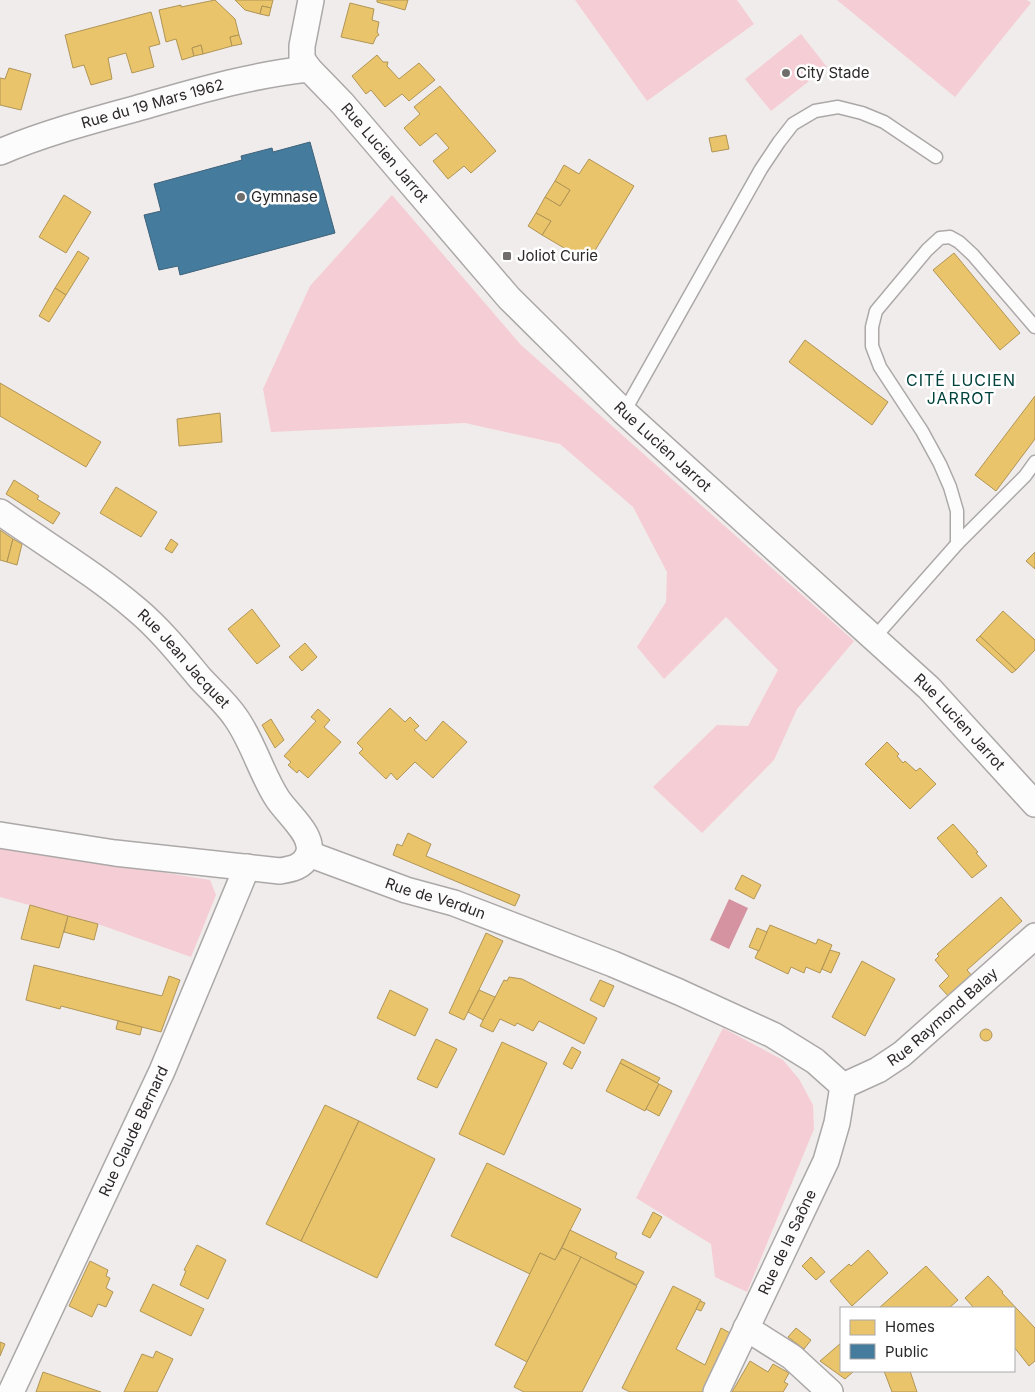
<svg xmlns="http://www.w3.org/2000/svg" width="1035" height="1392" font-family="Inter,sans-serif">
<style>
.green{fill:#f5cdd4}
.water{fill:#d593a2}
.homes{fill:#e9c46a;stroke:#b09556}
.public{fill:#457b9d;stroke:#3d627a}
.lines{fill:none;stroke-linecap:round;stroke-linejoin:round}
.lane-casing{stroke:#aca8a8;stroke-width:15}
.street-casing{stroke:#aca8a8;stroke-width:28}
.lane{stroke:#fdfcfc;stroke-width:12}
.street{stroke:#fdfcfc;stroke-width:25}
.poi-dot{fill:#706d6d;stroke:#fff;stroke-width:2}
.labels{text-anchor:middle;stroke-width:5;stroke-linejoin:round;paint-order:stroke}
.poi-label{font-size:15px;fill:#2b2828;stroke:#fff;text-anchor:start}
.street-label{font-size:15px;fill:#2b2828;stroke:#fff}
.neighbourhood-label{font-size:16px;letter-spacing:1px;fill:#00423d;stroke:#fff}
</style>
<rect width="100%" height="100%" fill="#f1ecec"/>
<!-- green -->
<g class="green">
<polygon points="575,0 737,0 754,24 647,101"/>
<polygon points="837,0 1027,0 1031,3 955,97"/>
<polygon points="801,34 827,67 771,111 745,79"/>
<polygon points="392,195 521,345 854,641 797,709 774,760 702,833 653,787 717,725 748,726 778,670 726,617 664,679 637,647 666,602 667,572 633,507 560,444 465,423 271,432 263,389 310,286"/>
<polygon points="0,846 210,880 216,895 191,957 98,924 0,897"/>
<polygon points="723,1028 783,1060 799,1079 813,1105 814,1129 747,1292 715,1277 711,1244 636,1198"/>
</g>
<!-- water -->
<polygon class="water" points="729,899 748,908 729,949 710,940"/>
<!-- homes -->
<g class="homes">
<polygon points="215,0 235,19 239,35 230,37 232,46 203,54 201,45 192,48 194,56 182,60 176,39 166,42 159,10 181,5 181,7"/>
<polygon points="235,0 273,0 271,8 262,6 260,14 245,10"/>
<polygon points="377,0 408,0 405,10 377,2"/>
<polygon points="350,3 374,9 372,20 379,22 377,32 379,35 376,37 373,44 341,37"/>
<polygon points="262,6 271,8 269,16 260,14"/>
<polygon points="151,12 160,44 149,47 154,67 132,73 126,53 108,58 112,79 91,85 84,65 73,68 65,35"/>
<polygon points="239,35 242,44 232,46 230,37"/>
<polygon points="201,45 203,54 194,56 192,48"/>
<polygon points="377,55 383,62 388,62 387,66 399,79 419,63 435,80 409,101 402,94 385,107 371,90 366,94 352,76"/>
<polygon points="9,68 31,74 21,110 0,105 0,78 5,79"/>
<polygon points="440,86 496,151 471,173 464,166 448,179 433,161 449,148 436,133 420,146 404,128 420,114 414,107"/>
<polygon points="726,135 729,149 712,152 709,138"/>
<polygon points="589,159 634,186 588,262 542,235 551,221 536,213 545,197 560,206 570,190 555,181 564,165 579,174"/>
<polygon points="555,181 570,190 560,206 545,197"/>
<polygon points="64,195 91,212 66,253 39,237"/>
<polygon points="536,213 551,221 542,235 528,226"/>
<polygon points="78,251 89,258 66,295 55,288"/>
<polygon points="954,253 1020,333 1000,350 933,270"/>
<polygon points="55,288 66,295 49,322 39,316"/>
<polygon points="805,340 888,402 872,425 789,362"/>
<polygon points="0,383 101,442 86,467 0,416"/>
<polygon points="1035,396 1035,439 996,491 975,475"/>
<polygon points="220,413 222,442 179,446 177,419"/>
<polygon points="14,480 39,496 37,499 60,513 53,524 6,494"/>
<polygon points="116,487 157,512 141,537 100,513"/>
<polygon points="0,530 13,539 7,562 0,560"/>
<polygon points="13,539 22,544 17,565 7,562"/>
<polygon points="171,539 178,544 172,553 165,549"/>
<polygon points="1035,552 1035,569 1026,561"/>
<polygon points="252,609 280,646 257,664 228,629"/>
<polygon points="1003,611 1035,640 1035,650 1016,670 980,636"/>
<polygon points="980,636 1016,670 1012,673 976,640"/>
<polygon points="305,643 317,657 302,671 289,657"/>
<polygon points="390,708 405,722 410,717 419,726 414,730 426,741 443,721 467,742 433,778 415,762 397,780 391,773 386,779 359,753 363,749 357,743"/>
<polygon points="318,709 330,720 324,727 341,742 308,778 299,770 297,773 288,765 291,762 284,756 316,721 311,717"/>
<polygon points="271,719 284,740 275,748 262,725"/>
<polygon points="887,742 899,754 897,756 903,763 905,761 916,771 920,768 936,784 910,809 865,764"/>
<polygon points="953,824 978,852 976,853 987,866 972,878 937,838"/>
<polygon points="408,833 431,844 426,856 520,895 515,906 393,855 397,844 402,846"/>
<polygon points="742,875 761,885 754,899 735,889"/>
<polygon points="1001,897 1022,921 967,970 973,977 950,998 939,986 949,976 935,960 939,956 937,954"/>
<polygon points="30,905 68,916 59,948 21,939"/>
<polygon points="68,916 98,924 94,940 64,932"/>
<polygon points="770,925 816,944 818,939 832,945 820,973 806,967 804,973 791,967 788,974 755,958"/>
<polygon points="757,928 767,932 759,951 749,947"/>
<polygon points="486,933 503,941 464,1020 449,1013"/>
<polygon points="830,950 840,953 831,973 822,969"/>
<polygon points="862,961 895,979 865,1036 832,1017"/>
<polygon points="34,965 162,996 169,976 180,980 161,1032 61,1006 60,1009 26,1000"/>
<polygon points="509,977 522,979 597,1018 584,1044 539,1021 533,1031 517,1023 515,1026 500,1019 493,1032 480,1026 504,980 507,981"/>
<polygon points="600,980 614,986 604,1007 590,1000"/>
<polygon points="390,990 428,1009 415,1036 377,1018"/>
<polygon points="479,990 495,997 483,1020 468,1012"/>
<polygon points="118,1021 142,1027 140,1035 116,1029"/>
<circle cx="986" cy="1035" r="6"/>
<polygon points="436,1039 457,1049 437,1088 417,1079"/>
<polygon points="502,1042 547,1063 504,1155 459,1134"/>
<polygon points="572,1047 581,1052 572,1069 563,1064"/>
<polygon points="622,1059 660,1078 657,1083 620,1063"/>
<polygon points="620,1063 659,1084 645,1111 606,1091"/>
<polygon points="659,1084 672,1091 659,1116 646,1109"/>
<polygon points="325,1105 359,1121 301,1241 266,1224"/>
<polygon points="359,1121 435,1159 377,1278 301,1241"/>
<polygon points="487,1163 581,1209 555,1260 540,1253 530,1274 451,1236"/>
<polygon points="653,1212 662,1217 650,1238 642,1234"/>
<polygon points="570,1230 617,1253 615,1258 644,1272 637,1285 562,1248"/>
<polygon points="197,1245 226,1260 208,1299 180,1285 186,1271 184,1270"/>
<polygon points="562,1248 581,1257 527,1362 495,1345 540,1253 555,1260"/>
<polygon points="868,1250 888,1273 852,1306 830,1281 849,1264 851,1266"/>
<polygon points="581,1257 637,1286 582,1392 524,1392 514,1387"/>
<polygon points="811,1257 825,1272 816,1280 802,1266"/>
<polygon points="90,1261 108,1270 106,1276 110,1278 106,1288 113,1292 106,1307 98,1304 92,1317 69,1306"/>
<polygon points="926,1266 958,1300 949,1308 879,1308"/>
<polygon points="988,1276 1003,1292 1002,1293 1035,1328 1035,1361 1029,1366 1014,1347 1014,1308 974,1308 965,1298"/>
<polygon points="153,1284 204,1309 191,1336 140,1311"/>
<polygon points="673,1286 701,1300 676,1349 705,1365 721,1328 732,1334 703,1392 630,1392 622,1388"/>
<polygon points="700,1301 705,1303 701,1311 696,1309"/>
<polygon points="796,1328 811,1340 804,1349 788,1337"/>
<polygon points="0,1342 5,1344 0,1356"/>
<polygon points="841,1343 841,1371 854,1371 845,1379 820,1361"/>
<polygon points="156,1351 173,1359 157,1392 124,1392 142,1354 153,1358"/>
<polygon points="750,1361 768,1372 773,1364 789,1373 784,1382 788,1384 783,1392 732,1392"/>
<polygon points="884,1371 910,1371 917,1392 892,1392"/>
<polygon points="43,1372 89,1388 101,1392 36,1392"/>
</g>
<!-- public -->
<polygon class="public" points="310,142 335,233 180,275 178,266 159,270 144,215 161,211 154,184 242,160 241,156 272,148 273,152"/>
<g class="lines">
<!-- lane casing -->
<g class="lane-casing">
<g id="lane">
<polyline points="624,412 761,169 779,142 793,124 815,111 838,107 862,113 884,122 936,157"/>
<polyline points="957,544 957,511 950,487 940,464 922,431 880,367 872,346 872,327 876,311 927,250 940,238 950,237 959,242 973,255 1035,327"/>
<polyline points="874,638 957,544 1025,476 1035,462"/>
</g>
</g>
<!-- street casing -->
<g class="street-casing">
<g id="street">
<path id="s1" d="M311 0 302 46V59L309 69 342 103 509 298 624 412 929 688 1035 804"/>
<path id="s2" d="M0 152C45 133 91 121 138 108 194 92 250 75 309 69"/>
<path id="s3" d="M0 512C45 544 94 573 136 609 160 629 180 654 200 678 212 691 226 703 236 718 253 742 261 773 277 798 287 814 316 836 308 855 303 867 292 869 280 871L115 853 0 835"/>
<path id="s4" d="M309 854 406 890 454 903 613 964 679 992 773 1035 815 1061 843 1086"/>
<path id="s5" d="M843 1086 878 1070 902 1054 1035 936"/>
<polyline points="746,1328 792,1357 830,1392"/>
<path id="s6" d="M11 1392 162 1071 247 867"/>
<path id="s7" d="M716 1392 826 1161 837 1123 843 1086"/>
</g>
</g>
<!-- lane -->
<use href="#lane" class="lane"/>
<!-- street -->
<use href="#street" class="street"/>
</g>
<!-- markers -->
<g class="poi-dot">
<circle cx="786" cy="73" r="5"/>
<circle cx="241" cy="197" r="5"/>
<rect x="502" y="251" width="10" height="10" rx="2.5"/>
</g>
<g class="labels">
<!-- poi labels -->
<g class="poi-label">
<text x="796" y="78">City Stade</text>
<text x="251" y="202">Gymnase</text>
<text x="517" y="261">Joliot Curie</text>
</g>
<!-- street labels -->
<g class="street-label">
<text dy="5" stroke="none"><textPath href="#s2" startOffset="160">Rue du 19 Mars 1962</textPath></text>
<text dy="5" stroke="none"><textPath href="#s1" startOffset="185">Rue Lucien Jarrot</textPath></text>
<text dy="5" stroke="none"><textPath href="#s1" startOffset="590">Rue Lucien Jarrot</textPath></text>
<text dy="5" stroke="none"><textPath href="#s3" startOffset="236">Rue Jean Jacquet</textPath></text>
<text dy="5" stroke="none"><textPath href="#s1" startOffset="995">Rue Lucien Jarrot</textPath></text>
<text dy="5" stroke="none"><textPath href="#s4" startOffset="134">Rue de Verdun</textPath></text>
<text dy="5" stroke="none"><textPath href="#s5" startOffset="122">Rue Raymond Balay</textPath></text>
<text dy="5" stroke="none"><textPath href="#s6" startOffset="288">Rue Claude Bernard</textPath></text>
<text dy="5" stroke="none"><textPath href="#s7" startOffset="166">Rue de la Saône</textPath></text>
</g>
<!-- neighbourhood labels -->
<g class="neighbourhood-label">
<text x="961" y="386">CITÉ LUCIEN<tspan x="961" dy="18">JARROT</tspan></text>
</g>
</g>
<!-- legend -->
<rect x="840" y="1307" width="175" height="65" fill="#ffffff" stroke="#aaa9a9"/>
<rect x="850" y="1320" width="25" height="15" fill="#e9c46a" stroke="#aaa9a9"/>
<text x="885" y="1332" font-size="15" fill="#2b2828">Homes</text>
<rect x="850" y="1344" width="25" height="15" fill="#457b9d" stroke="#aaa9a9"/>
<text x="885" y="1357" font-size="15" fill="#2b2828">Public</text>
</svg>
